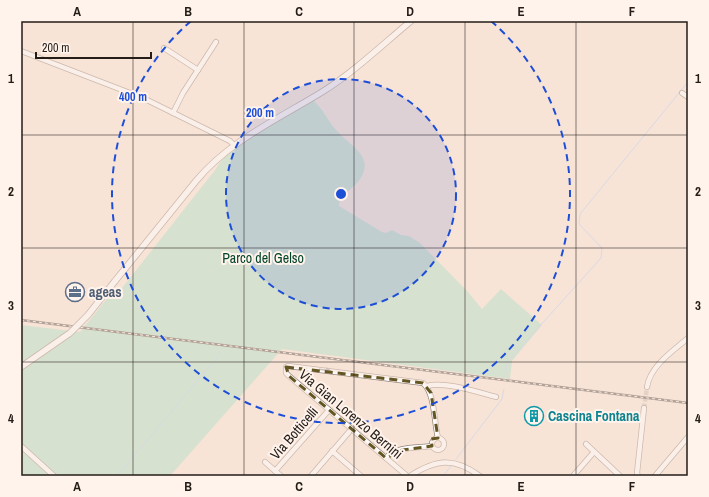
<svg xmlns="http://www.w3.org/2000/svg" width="709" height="497" font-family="'Archivo Narrow',sans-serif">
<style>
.green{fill:#b0ddc5}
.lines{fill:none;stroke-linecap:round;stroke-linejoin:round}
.stream{stroke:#b1ccf3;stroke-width:1}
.minor-tunnel{stroke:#cdbcb1;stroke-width:4.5;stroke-dasharray:4.5 2;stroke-linecap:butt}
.minor-casing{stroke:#97857a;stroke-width:6}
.tertiary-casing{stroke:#97857a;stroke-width:7}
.minor{stroke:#fff;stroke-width:4.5}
.tertiary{stroke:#fff;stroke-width:5.5}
.rail-casing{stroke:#5b5049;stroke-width:2.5}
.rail{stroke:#fff3eb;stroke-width:1;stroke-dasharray:3;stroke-linecap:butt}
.tertiary-bridge-casing{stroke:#97857a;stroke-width:7;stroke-linecap:butt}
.tertiary-bridge{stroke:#fff;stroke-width:5.5}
.oneway{fill:#9c9997}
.marked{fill:none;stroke:#635623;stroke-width:3;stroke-dasharray:8 5;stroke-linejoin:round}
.grid{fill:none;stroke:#231c17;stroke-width:1;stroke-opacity:0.55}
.ring{fill:none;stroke:#1d4ed8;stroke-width:2;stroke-dasharray:7 5}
.labels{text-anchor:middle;stroke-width:4;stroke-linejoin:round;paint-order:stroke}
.park-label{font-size:14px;fill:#02442c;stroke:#fff3eb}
.service-label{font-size:14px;font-weight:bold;fill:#4e5e75;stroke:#fff3eb;text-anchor:start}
.street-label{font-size:14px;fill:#231c17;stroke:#fff3eb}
.culture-label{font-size:14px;font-weight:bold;fill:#0d838f;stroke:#fff3eb;text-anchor:start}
.centre{fill:#1d4ed8;stroke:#fff3eb;stroke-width:2}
.ring-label{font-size:12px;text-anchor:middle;font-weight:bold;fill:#1d4ed8;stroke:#fff3eb;stroke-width:4;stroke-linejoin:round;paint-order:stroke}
.neatline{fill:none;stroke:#231c17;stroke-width:1.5}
.grid-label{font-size:13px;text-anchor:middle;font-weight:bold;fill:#231c17}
</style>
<rect width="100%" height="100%" fill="#f8e4d7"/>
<!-- green -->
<path class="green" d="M312 101H314C323 109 328 121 336 130 351 147 377 157 358 182 352 189 339 196 339 206L382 232 386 233 392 230 401 235 409 236 420 243 468 292 482 309 501 289 542 325 512 361 510 379 282 349 170 476H21V325L80 332 109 296 115 297 215 170C230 143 284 117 312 101Z"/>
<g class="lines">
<!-- stream -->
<g class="stream">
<polyline points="506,373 506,365 512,357 601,258 602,248 579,224 580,214 688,82"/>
<polyline points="140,449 220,354"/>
<polyline points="456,459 502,399 504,389"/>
<polyline points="117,476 138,451"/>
<polyline points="443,476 451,466"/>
</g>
<!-- minor-tunnel -->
<polyline class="minor-tunnel" points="644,408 647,387"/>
<!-- minor casing -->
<g class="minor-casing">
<g id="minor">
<polyline points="164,48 198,70"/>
<polyline points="21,51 143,98 230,141 234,145"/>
<polyline points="682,93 688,97"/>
<polyline points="173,113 183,93 216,42"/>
<path d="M427 386C445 381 477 392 496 397"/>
<path d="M647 387C650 366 673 351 688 338"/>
<circle cx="438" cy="444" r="6"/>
<polyline points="586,444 620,476"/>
<polyline points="21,446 54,476"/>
<polyline points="332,451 361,476"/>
<path d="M386 458C395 446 418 448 432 446"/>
<polyline points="265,462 281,476"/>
<polyline points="275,471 329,410"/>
<path d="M406 475 289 376 286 373V367L288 366 304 368 423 383C435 393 434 422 438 438"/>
<polyline points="311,476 349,432"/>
<path d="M410 476C436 459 454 457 480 476"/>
<polyline points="573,476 594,452"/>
<polyline points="638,476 637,473 644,408"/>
<polyline points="655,476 688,437"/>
</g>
</g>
<!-- tertiary casing -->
<g class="tertiary-casing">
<path id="tertiary" d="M115 281 196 181C229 141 278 119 322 92 354 72 382 45 411 21"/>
</g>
<!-- minor -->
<use href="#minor" class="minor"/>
<!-- tertiary -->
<use href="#tertiary" class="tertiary"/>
<!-- rail casing -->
<g class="rail-casing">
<polyline id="rail" points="21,320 688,403"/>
</g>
<!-- rail -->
<use href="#rail" class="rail"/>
<!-- tertiary-bridge casing -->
<g class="tertiary-bridge-casing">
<polyline id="tertiary-bridge" points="21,367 70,333 88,315 115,281"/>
</g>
<!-- tertiary-bridge -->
<use href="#tertiary-bridge" class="tertiary-bridge"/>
</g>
<!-- one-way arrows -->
<defs><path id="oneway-solid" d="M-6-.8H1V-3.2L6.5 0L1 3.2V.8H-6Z"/></defs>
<use class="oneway" href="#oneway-solid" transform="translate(325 370) rotate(7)"/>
<!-- marked area -->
<path d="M0 0H709V497H0ZM286 367 423 383 431 393 438 438 431 439 432 446 402 450 386 458 289 376Z" fill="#f8e4d7" fill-opacity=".55" fill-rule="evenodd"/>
<path class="marked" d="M286 367 423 383 431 393 438 438 431 439 432 446 402 450 386 458 289 376Z"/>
<!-- grid -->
<path class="grid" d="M133 21V476M244 21V476M354 21V476M465 21V476M576 21V476M21 135H688M21 248H688M21 362H688"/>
<!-- distance rings -->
<circle cx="341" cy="194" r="115" fill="#1d4ed8" fill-opacity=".12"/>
<g class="ring">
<circle cx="341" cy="194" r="115"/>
<path d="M491 21A229 229 0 1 1 191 21"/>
</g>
<!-- icons -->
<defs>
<g id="office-ring" transform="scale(1)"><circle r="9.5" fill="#fff3eb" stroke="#5c6f8a" stroke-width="1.5"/><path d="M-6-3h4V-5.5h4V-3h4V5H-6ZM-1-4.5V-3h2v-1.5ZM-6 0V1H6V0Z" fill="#5c6f8a"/></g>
<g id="building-ring" transform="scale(1)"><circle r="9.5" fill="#fff3eb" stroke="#0f9aa8" stroke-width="1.5"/><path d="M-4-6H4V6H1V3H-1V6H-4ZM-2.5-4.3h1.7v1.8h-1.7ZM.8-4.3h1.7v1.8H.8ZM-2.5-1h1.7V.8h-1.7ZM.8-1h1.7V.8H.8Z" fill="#0f9aa8"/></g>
</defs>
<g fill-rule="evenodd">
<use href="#office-ring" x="75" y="292"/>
<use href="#building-ring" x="534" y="416"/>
</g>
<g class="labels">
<!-- park labels -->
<g class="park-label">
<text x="263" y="263">Parco del Gelso</text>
</g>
<!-- service labels -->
<g class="service-label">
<text x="89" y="297">ageas</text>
</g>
<!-- street labels -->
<g class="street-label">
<text transform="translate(351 414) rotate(40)" y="5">Via Gian Lorenzo Bernini</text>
<text transform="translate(294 433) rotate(-49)" y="5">Via Botticelli</text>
</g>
<!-- culture labels -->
<g class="culture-label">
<text x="548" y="421">Cascina Fontana</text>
</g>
</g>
<circle cx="341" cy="194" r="6" class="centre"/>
<g class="ring-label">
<text x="133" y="101">400 m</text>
<text x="260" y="117">200 m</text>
</g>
<!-- border -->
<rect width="709" height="497" fill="none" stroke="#fff3eb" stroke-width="44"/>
<!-- scale -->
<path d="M36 52v6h115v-6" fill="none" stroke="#231c17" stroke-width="2"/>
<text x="42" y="52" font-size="12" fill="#231c17" stroke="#fff3eb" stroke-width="3" paint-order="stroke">200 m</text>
<rect x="22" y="22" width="665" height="453" class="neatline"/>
<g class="grid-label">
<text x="77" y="16">A</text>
<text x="188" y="16">B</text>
<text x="299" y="16">C</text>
<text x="410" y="16">D</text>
<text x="521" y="16">E</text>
<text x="632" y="16">F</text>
<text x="11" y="83">1</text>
<text x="698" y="83">1</text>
<text x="11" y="196">2</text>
<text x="698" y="196">2</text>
<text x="11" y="310">3</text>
<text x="698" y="310">3</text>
<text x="11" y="423">4</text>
<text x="698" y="423">4</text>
<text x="77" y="491">A</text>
<text x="188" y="491">B</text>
<text x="299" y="491">C</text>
<text x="410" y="491">D</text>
<text x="521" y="491">E</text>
<text x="632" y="491">F</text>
</g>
</svg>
